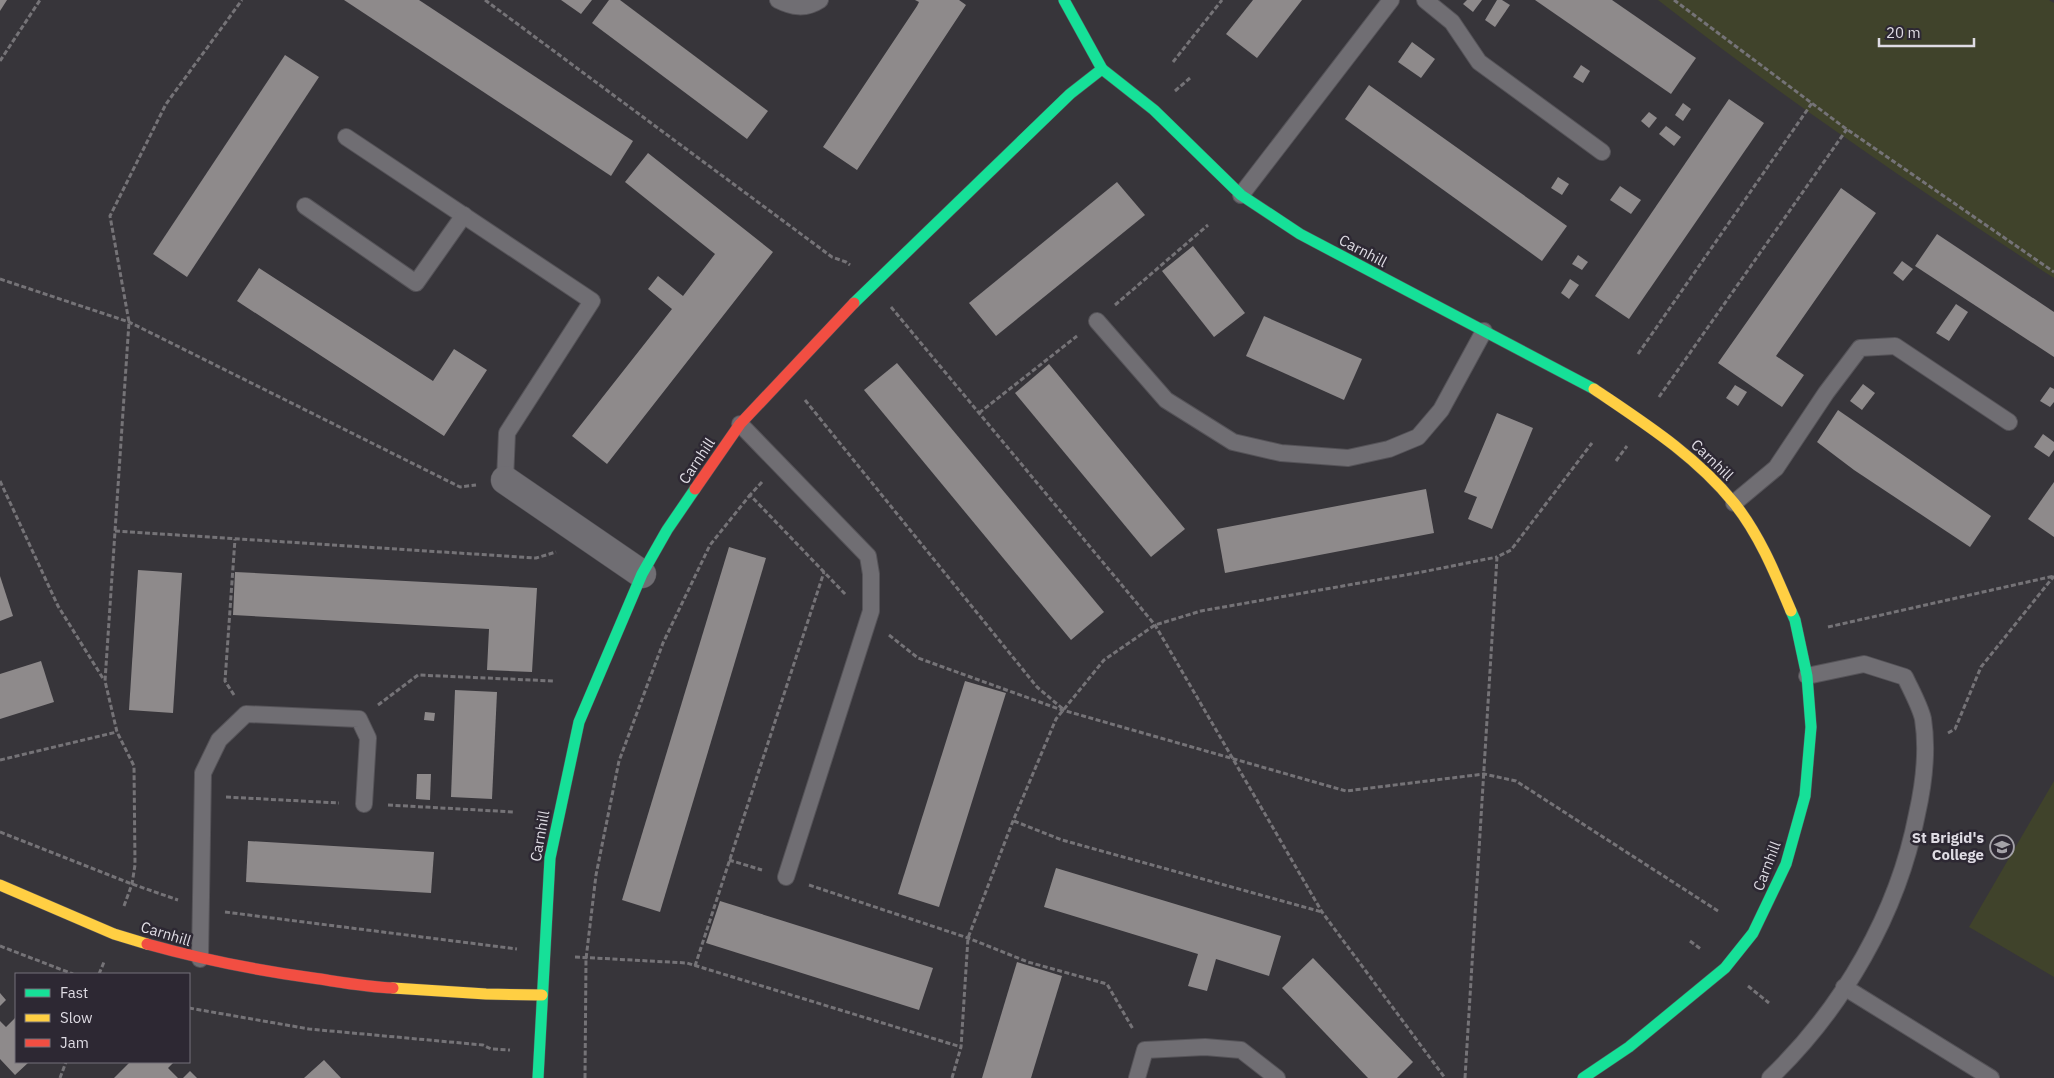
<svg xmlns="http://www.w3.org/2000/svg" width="2054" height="1078" font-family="'IBM Plex Sans',sans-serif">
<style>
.green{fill:#40432b}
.building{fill:#8e8a8b}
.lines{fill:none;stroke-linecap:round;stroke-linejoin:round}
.lane-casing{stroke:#555358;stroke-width:18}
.street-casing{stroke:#555358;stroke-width:29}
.fast-casing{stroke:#555358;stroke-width:12}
.slow-casing{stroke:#555358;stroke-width:12}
.jam-casing{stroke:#555358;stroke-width:12}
.path{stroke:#757377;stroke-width:3;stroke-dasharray:5 2.5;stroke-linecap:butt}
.lane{stroke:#706e73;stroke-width:16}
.street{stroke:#706e73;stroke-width:28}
.fast{stroke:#16e098;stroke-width:11}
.slow{stroke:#ffcf43;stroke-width:11}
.jam{stroke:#f24e42;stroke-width:11}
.labels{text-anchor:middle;stroke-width:5;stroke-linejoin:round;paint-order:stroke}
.street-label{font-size:15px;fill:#dfdce4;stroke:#2d2833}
.poi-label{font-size:15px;font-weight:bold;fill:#dfdce4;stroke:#2d2833;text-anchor:end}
</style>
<rect width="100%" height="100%" fill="#37353a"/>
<!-- green -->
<g class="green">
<path d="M1658 0H2049L2054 3V278C1919 190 1785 99 1658 0Z"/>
<polygon points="2054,781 2054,977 1969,927"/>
</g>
<!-- building -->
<g class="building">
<polygon points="0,0 7,0 0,11"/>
<polygon points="344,0 419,0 633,141 611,176"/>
<polygon points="561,0 592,0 581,14"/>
<polygon points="609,0 620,0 768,111 747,139 592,23"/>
<polygon points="915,0 959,0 966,5 857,170 823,147 917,6 919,2"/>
<polygon points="1253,0 1302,0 1257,58 1226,34"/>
<polygon points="1467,0 1482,0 1473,12 1463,4"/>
<polygon points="1497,0 1502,0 1510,5 1495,27 1485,20"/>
<polygon points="1535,0 1612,0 1696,58 1671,94"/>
<polygon points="1412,42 1435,59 1421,78 1398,62"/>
<polygon points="285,55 319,77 187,277 153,254"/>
<polygon points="1581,65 1590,71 1583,83 1573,77"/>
<polygon points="1369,85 1567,226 1542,261 1345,119"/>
<polygon points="1729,99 1764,123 1629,319 1595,296"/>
<polygon points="1683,103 1691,109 1683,121 1675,115"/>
<polygon points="1649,112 1657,118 1649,128 1641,121"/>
<polygon points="1666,126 1681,137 1674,146 1659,134"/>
<polygon points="648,153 773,252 607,464 572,436 672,309 648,289 658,276 683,296 715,254 625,182"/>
<polygon points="1558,177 1569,184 1562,195 1551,188"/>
<polygon points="1117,182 1145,215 996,336 969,303"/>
<polygon points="1620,186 1641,200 1631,214 1610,200"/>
<polygon points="1841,188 1876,213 1776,356 1804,375 1782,407 1718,363"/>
<polygon points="1937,234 2054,312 2054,357 1915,266"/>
<polygon points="1193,246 1245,313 1214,337 1162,271"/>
<polygon points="1578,255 1588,262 1582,270 1572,264"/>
<polygon points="1902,261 1913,269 1903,281 1893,273"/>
<polygon points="259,268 433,381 454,349 487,370 444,436 237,301"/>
<polygon points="1570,279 1579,285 1569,299 1561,293"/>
<polygon points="1956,304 1968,312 1949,341 1936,333"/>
<polygon points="1264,316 1362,359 1344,400 1246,356"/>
<polygon points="897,363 1104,612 1071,640 864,390"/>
<polygon points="1049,364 1185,529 1151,557 1015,393"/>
<polygon points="1863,384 1875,393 1862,410 1850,401"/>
<polygon points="1735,385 1747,392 1738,406 1726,398"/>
<polygon points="2050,387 2054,389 2054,402 2050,407 2040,401"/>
<polygon points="1838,410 1991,516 1970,547 1854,470 1817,442"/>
<polygon points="1497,413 1533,428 1492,529 1468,519 1477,497 1464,492"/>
<polygon points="2043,434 2054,442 2054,450 2049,457 2034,447"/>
<polygon points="2054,482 2054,537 2028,519"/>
<polygon points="1426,489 1434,533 1225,573 1217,529"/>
<polygon points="729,547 766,558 660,912 622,900"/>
<polygon points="138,570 182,573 173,713 129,710"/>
<polygon points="235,572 537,588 532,672 487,670 489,629 233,615"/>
<polygon points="0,576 13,616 0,621"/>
<polygon points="41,661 54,702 0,719 0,674"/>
<polygon points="965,681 1006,693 939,907 898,894"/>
<polygon points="455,690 497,692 492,799 451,797"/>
<polygon points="425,712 435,713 434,721 424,720"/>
<polygon points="417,774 431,774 430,800 416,799"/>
<polygon points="248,841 434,852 431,893 246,882"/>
<polygon points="1056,868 1281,936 1269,976 1216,959 1207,991 1188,986 1198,954 1044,907"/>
<polygon points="720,901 933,968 919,1010 706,943"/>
<polygon points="1313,958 1413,1062 1397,1078 1368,1078 1282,988"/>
<polygon points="1017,962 1062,976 1031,1078 982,1078"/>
<polygon points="0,993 6,1000 0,1006"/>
<polygon points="15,1018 16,1062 29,1062 15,1075 0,1059 0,1021 6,1027"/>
<polygon points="324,1060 341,1078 304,1078"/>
<polygon points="130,1062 174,1062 168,1068 178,1078 114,1078"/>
<polygon points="190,1071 197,1078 183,1078"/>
</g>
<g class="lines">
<!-- lane casing -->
<g class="lane-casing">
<g id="lane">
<path d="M778 0C792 7 805 10 820 0"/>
<polyline points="1425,0 1452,22 1479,62 1602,152"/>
<polyline points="346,137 592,301 507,433 505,480"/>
<polyline points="1241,195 1391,0"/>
<polyline points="305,206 416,283 464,215"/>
<polyline points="1097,321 1166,400 1233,442 1281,453 1348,458 1389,449 1418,437 1441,410 1484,331"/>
<polyline points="740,424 868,556 871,574 871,611 786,877"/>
<polyline points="1734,503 1776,468 1826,393 1860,348 1895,346 2009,422"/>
<polyline points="200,959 203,773 219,740 246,714 359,719 368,738 364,804"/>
<polyline points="1844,987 1991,1078"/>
<polyline points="1137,1078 1145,1050 1205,1047 1241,1050 1277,1078"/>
<path d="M1770 1078C1843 1008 1898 913 1917 814 1924 783 1928 751 1923 719 1920 706 1911 690 1905 677L1864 664 1807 676"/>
</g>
</g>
<!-- street casing -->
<g class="street-casing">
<polyline id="street" points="505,480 642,574"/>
</g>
<!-- fast casing -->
<g class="fast-casing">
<g id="fast">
<polyline points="1064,0 1102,69 1154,110 1241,195 1300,234 1594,389"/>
<polyline points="854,303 1070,94 1102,69"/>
<polyline points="538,1078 550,858 579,722 642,574 667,530 695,489"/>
<polyline points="1583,1078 1629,1047 1725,968 1753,933 1786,864 1805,796 1811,727 1807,676 1795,620 1791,611"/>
</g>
</g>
<!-- slow casing -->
<g class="slow-casing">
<g id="slow">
<path d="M1594 389C1644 423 1695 455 1734 503 1759 534 1775 573 1791 611"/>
<polyline points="0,885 114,934 147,944"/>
<polyline points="393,988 486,994 542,995"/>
</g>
</g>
<!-- jam casing -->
<g class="jam-casing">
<g id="jam">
<polyline points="695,489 740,424 854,303"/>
<path d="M147 944C204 960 255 970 313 978 340 982 366 987 393 988"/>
</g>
</g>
<!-- path -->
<g class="path">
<polyline points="485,0 832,257 846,262 850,265"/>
<polyline points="1674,0 1845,128 2054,272"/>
<polyline points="0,61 40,0"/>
<polyline points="1173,62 1222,0"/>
<polyline points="1175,91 1190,78"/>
<polyline points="0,279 129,322 460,487 476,485"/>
<polyline points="1115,305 1208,225"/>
<polyline points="891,307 1155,625 1322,912 1445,1078"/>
<polyline points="1638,354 1812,103"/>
<polyline points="1659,397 1847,129"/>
<polyline points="805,400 1037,687 1063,709"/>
<polyline points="979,413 1077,336"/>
<polyline points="1616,461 1627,446"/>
<polyline points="0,481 58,606 104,680"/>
<polyline points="762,482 750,495 846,595"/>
<polyline points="115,531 536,558 556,552"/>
<polyline points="1828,627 2054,576"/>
<polyline points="889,635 918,658 1059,709 1346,791 1484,774 1516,781 1718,911"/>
<polyline points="234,695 225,681 235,539"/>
<polyline points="378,705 418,675 553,681"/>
<polyline points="1948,733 1955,729 1981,667 2054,576"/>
<polyline points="0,760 117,732"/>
<polyline points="226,797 339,803"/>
<polyline points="388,805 514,812"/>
<polyline points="1014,821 1062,840 1322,912"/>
<polyline points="0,832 132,884 178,900"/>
<polyline points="729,860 762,870"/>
<polyline points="809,885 968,938 1028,962 1107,984 1133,1029"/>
<polyline points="124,906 132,884 135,865 134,766 117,732 105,681 129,322 110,216 166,104 242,0"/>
<polyline points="225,912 517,949"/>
<polyline points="1690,941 1702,950"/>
<polyline points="0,946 73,974"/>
<polyline points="575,957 687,963 961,1047"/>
<polyline points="695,966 824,572"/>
<polyline points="99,974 104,962"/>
<polyline points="1748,986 1769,1003"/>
<polyline points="189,1008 309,1029 483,1045 491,1049 510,1050"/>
<polyline points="60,1078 66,1062"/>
<polyline points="585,1078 586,959 596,875 619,761 663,643 710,545 750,495"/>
<polyline points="952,1078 961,1047 968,938 1013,821 1056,719 1104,660 1155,625 1201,611 1422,572 1497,557"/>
<polyline points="1465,1078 1497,557 1511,550 1592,443"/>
</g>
<!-- lane -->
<use href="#lane" class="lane"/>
<!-- street -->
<use href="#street" class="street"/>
<!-- fast -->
<use href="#fast" class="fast"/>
<!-- slow -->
<use href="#slow" class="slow"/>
<!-- jam -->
<use href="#jam" class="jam"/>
</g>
<!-- icons -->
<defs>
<g id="school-ring" transform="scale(1.25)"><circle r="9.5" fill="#2d2833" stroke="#a4a2a8" stroke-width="1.5"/><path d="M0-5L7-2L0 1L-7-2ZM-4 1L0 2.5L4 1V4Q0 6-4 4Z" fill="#a4a2a8"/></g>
</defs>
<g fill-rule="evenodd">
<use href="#school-ring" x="2002" y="847"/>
</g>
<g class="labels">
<!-- street labels -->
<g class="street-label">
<text transform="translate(1363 251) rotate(28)" y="5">Carnhill</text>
<text transform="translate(1712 460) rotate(44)" y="5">Carnhill</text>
<text transform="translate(697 461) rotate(-56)" y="5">Carnhill</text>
<text transform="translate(540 836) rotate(-80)" y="5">Carnhill</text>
<text transform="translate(1767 866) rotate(-69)" y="5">Carnhill</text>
<text transform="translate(166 934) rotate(17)" y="5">Carnhill</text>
</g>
<!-- poi labels -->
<g class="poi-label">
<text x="1984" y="843">St Brigid's<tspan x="1984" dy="17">College</tspan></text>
</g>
</g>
<!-- legend -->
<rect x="15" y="973" width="175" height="90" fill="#2d2833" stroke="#74707a"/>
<rect x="25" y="989" width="25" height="8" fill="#16e098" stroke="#74707a"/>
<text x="60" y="998" font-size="15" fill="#dfdce4">Fast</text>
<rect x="25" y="1014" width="25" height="8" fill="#ffcf43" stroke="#74707a"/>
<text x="60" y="1023" font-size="15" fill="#dfdce4">Slow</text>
<rect x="25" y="1039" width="25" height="8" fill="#f24e42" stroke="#74707a"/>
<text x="60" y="1048" font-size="15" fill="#dfdce4">Jam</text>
<!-- scale -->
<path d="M1879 38v8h95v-8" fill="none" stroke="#dfdce4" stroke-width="2.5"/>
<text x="1886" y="38" font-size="15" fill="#dfdce4" stroke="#2d2833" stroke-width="4" paint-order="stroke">20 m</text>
</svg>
